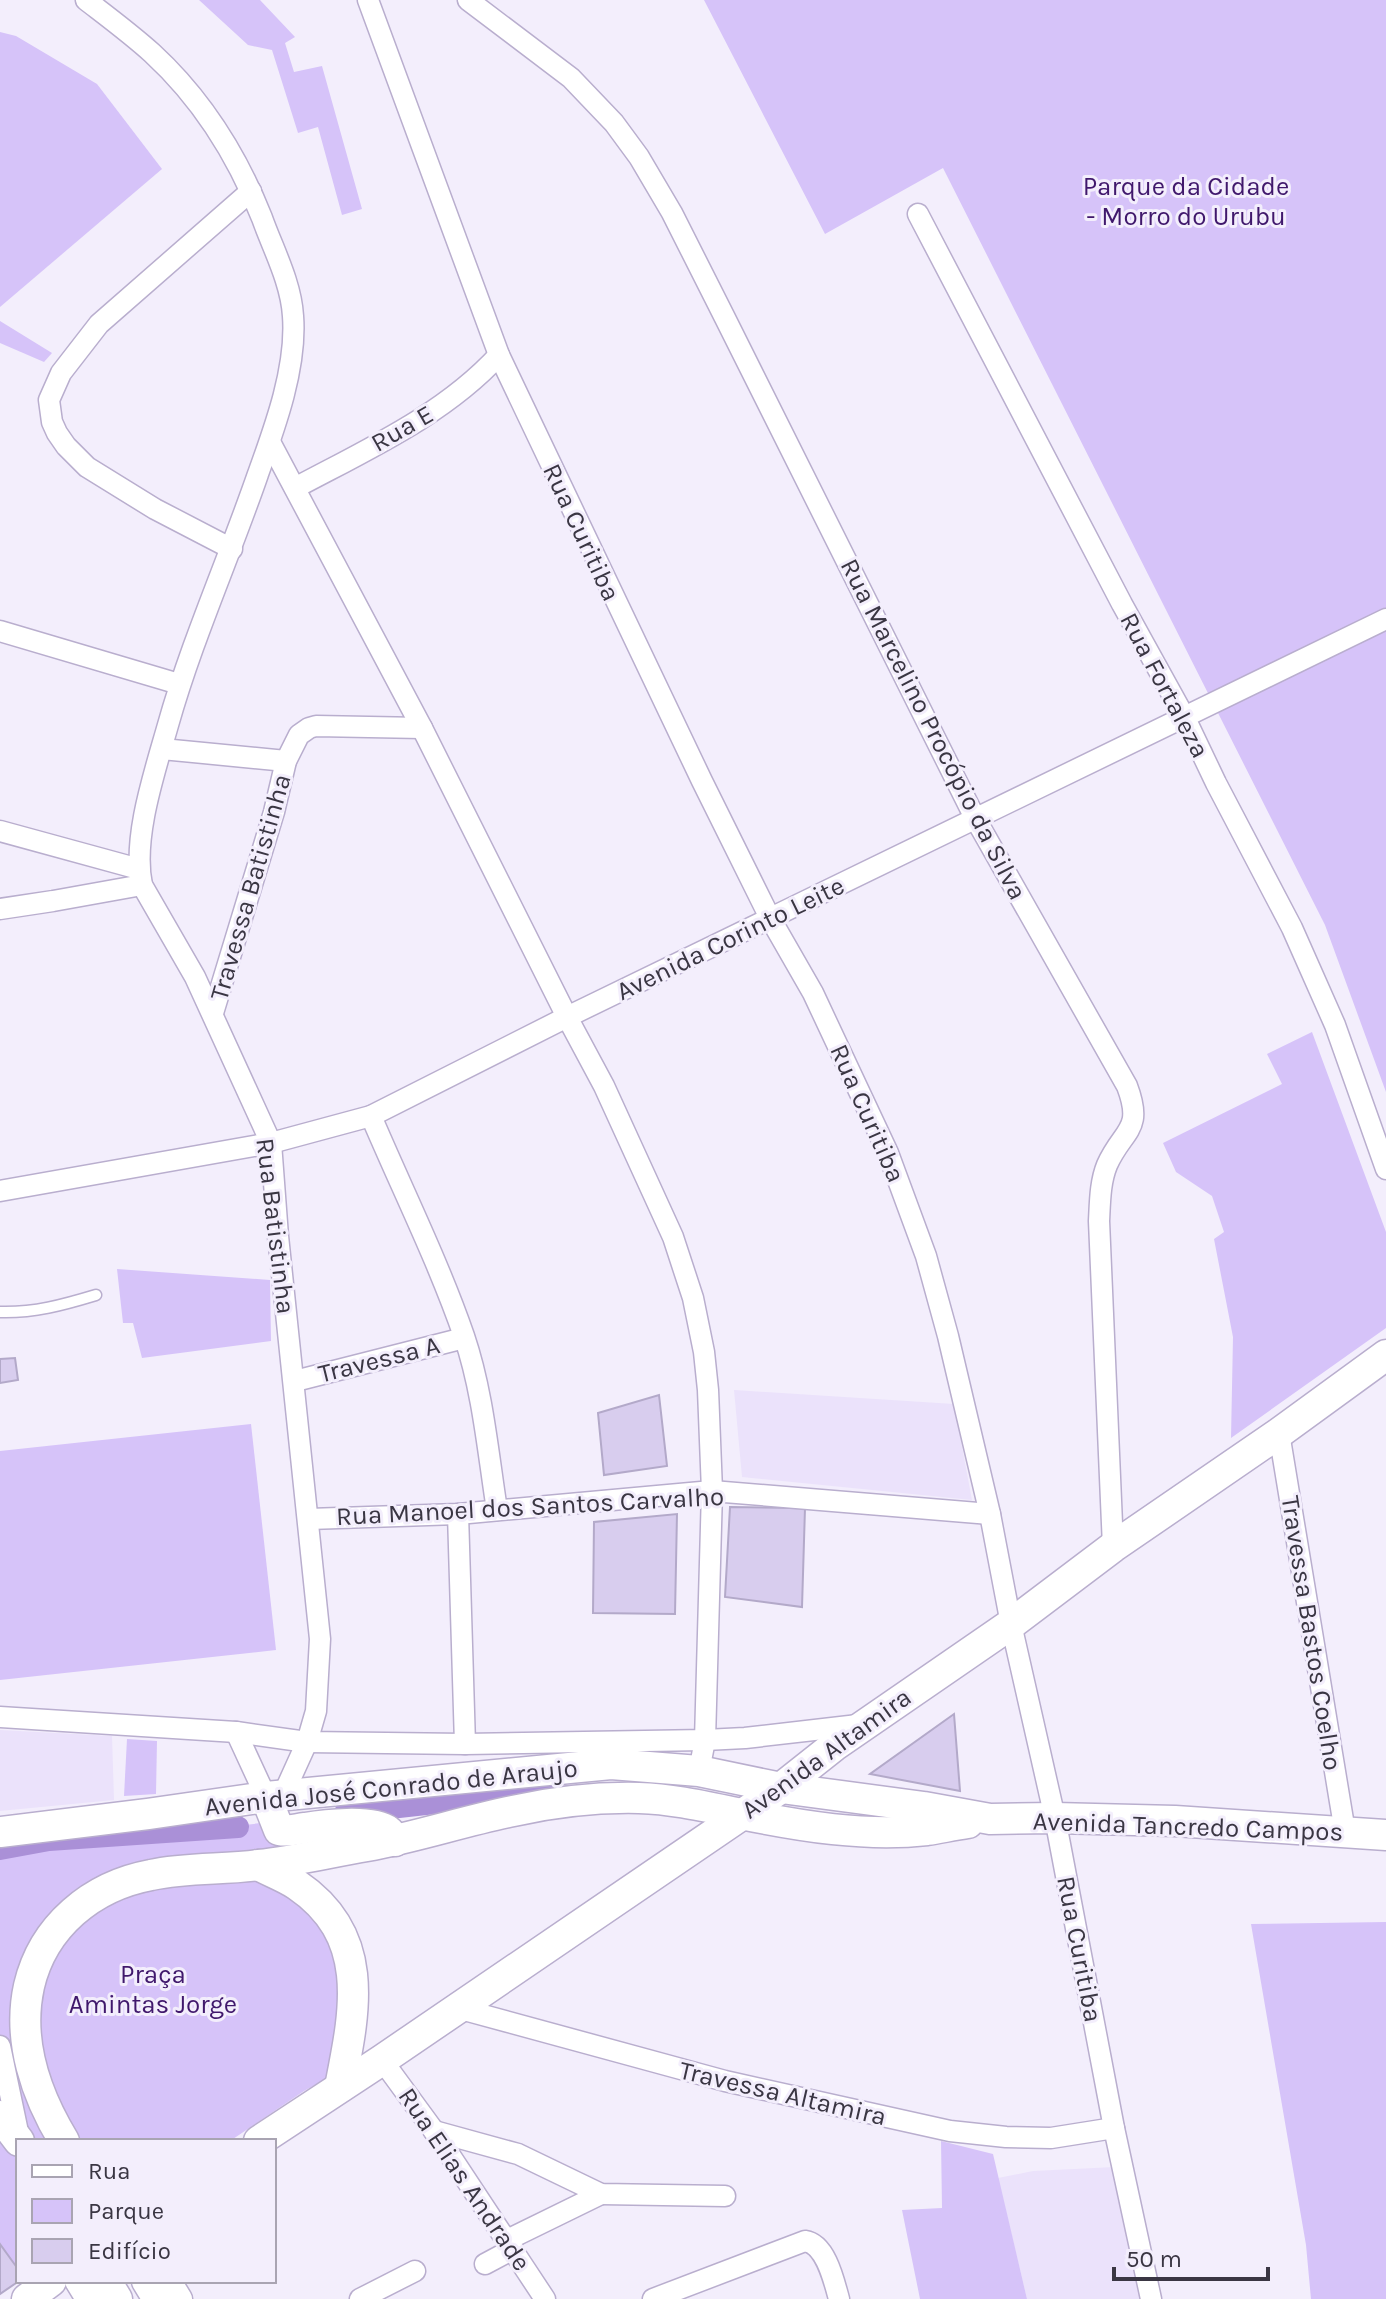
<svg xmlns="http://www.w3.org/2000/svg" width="1386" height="2299" font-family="Karla,sans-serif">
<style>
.built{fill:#ebe2fb}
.green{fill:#d6c3f9}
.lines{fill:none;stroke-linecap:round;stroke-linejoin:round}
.canal{stroke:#aa90d7;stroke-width:22}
.building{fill:#d8cdee;stroke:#b3a9c9;stroke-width:2}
.service-casing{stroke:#b9aece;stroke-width:13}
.minor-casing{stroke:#b9aece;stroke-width:23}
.tertiary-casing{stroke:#b9aece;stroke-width:27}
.primary-casing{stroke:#b9aece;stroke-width:33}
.service{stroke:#fff;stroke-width:10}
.minor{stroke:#fff;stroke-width:20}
.tertiary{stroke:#fff;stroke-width:24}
.primary{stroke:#fff;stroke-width:30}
.labels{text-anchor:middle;stroke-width:6;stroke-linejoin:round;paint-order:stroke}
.park-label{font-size:26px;fill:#40186c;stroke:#f3eefc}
.street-label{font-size:26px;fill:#3a3643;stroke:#f3eefc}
</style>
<rect width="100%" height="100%" fill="#f3eefc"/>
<!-- built -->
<g class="built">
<polygon points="734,1390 954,1404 972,1500 742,1477"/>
<polygon points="0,1730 112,1736 114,1800 0,1811"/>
<polygon points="1115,2167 1141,2299 1027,2299 998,2178 1033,2171"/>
</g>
<!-- green -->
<g class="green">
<polygon points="199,0 260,0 295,37 285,43 294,72 322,66 362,209 342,215 318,127 298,133 272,50 248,45"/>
<polygon points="704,0 1386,0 1386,1092 1325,925 943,168 825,234"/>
<polygon points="0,32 16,36 97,84 162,169 0,307"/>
<polygon points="0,321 52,353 44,362 0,343"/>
<polygon points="1312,1032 1386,1232 1386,1328 1231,1438 1233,1337 1214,1239 1224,1232 1212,1196 1176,1172 1163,1143 1282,1084 1267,1054"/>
<polygon points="117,1269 270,1280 271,1341 142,1358 133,1323 123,1323"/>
<polygon points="251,1424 276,1650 0,1680 0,1451"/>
<polygon points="127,1739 157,1741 156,1794 124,1796"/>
<path d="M293 1819 295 1899 319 1919 346 1983 329 2077 304 2091 230 2141H18V2269L0 2244V1849C97 1831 196 1833 293 1819Z"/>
<polygon points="1386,1922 1386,2299 1311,2299 1306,2245 1251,1924"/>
<polygon points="941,2141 993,2154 1027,2299 920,2299 902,2210 942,2208"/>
</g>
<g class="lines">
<!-- canal -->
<g class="canal">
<polyline points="345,1813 553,1790"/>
<polyline points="0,1849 49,1840 238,1827"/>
</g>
</g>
<!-- building -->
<g class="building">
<polygon points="15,1358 18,1380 0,1383 0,1359"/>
<polygon points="659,1395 667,1466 604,1475 598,1413"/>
<polygon points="730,1507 805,1508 802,1607 725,1597"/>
<polygon points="677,1514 675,1614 593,1613 594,1522"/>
<polygon points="954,1714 960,1791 870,1774"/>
<polygon points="0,2244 18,2269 19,2281 0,2294"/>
</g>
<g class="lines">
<!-- service casing -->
<g class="service-casing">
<path id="service" d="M0 1312C34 1313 63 1305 96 1295"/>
</g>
<!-- minor casing -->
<g class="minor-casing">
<g id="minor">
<path d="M86 0C108 17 131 34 152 53 202 99 237 155 262 218 273 249 291 282 293 316 297 367 275 427 258 474 229 558 192 640 168 725 155 771 132 838 142 885L195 977 271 1143 278 1236 320 1639 316 1711 307 1742 283 1795"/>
<polyline points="368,0 499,355 702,781 770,918 813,993 888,1153 926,1256 948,1336 990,1514 1011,1624 1055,1818 1114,2128 1151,2299"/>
<path d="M468 0 571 78 614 123 639 157 672 213 725 318 975 818 1127 1086C1144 1131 1123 1129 1107 1165 1100 1182 1100 1202 1099 1221L1113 1547"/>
<polyline points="918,214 1122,604 1185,718 1216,783 1292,928 1335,1025 1386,1169"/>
<polyline points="270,442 422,728 567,1017 604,1086 673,1237 693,1298 704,1352 708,1390 712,1491 705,1740 699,1771"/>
<path d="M295 488C366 450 444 415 499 355"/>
<polyline points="232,549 155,509 87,467 66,446 57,433 52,422 49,400 61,373 99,324 251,191"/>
<polyline points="0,631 179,684"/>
<polyline points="162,749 286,761"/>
<polyline points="0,831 139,869"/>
<polyline points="0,909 53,901 142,885"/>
<polyline points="213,1013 274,812 286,761 299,735 309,728 316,726 422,728"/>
<path d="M371 1116C402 1189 438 1261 464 1336 483 1392 488 1453 497 1510"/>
<polyline points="0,1191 271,1143 371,1116 567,1017 1386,619"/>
<polyline points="295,1381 464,1338"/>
<polyline points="1279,1433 1345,1832"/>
<polyline points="458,1514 465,1744"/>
<polyline points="309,1519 458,1514 712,1491 990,1514"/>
<polyline points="0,1717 236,1732 307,1742 465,1744 705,1740 745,1738 858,1725"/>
<polyline points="236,1732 266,1797"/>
<polyline points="457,2008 725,2081 950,2131 1006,2137 1051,2138 1114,2128"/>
<polyline points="0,2046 18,2132"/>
<polyline points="382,2060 434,2131 545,2299"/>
<polyline points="434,2131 518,2154 601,2194 725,2196"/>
<polyline points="507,2240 601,2194"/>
<polyline points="485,2264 513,2249"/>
<polyline points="360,2299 415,2271"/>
<path d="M653 2299 805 2241C826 2244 834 2281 839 2299"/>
</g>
</g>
<!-- tertiary casing -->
<g class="tertiary-casing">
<g id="tertiary">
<polyline points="77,2281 88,2299"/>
<polyline points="169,2281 180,2299"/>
</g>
</g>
<!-- primary casing -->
<g class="primary-casing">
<g id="primary">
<path d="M266 1797 279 1830C289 1832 296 1829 305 1828 323 1825 372 1819 388 1831 391 1833 393 1837 395 1841"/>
<polyline points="0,1832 148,1814 266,1797 611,1764 699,1771 781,1788 924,1807 990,1819 1055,1818 1175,1821 1386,1835"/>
<path d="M258 1865C271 1872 285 1877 297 1885 372 1936 355 2011 340 2087"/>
<polyline points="0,2116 19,2141"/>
<path d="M64 2141C36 2095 17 2040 29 1986 43 1926 92 1886 151 1875 187 1867 224 1870 259 1865 295 1861 331 1852 367 1846 416 1837 464 1821 513 1811 554 1802 597 1797 639 1798 674 1799 707 1807 741 1814 800 1826 865 1837 927 1830 940 1828 954 1825 968 1823"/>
<polyline points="259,2141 382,2060 781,1788 834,1746 1011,1624 1113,1547 1279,1433 1386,1355"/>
<polyline points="106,2281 117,2299"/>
<polyline points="147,2281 158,2299"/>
<polyline points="27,2299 51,2281"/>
</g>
</g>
<!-- service -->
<use href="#service" class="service"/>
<!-- minor -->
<use href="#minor" class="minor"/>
<!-- tertiary -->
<use href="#tertiary" class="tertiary"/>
<!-- primary -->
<use href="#primary" class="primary"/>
</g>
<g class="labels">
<!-- park labels -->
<g class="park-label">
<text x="1186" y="195">Parque da Cidade<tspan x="1186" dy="30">- Morro do Urubu</tspan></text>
<text x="153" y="1983">Praça<tspan x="153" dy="30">Amintas Jorge</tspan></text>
</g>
<!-- street labels -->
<g class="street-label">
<text transform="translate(402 428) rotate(-30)" y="9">Rua E</text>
<text transform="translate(582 532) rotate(65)" y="9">Rua Curitiba</text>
<text transform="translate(1165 685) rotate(62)" y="9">Rua Fortaleza</text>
<text transform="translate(934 729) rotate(63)" y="9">Rua Marcelino Procópio da Silva</text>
<text transform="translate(250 887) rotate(-74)" y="9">Travessa Batistinha</text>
<text transform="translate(730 938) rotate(-26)" y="9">Avenida Corinto Leite</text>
<text transform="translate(868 1113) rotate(66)" y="9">Rua Curitiba</text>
<text transform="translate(276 1226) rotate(83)" y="9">Rua Batistinha</text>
<text transform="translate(379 1359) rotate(-14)" y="9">Travessa A</text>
<text transform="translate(530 1506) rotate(-3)" y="9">Rua Manoel dos Santos Carvalho</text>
<text transform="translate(1312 1633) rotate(81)" y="9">Travessa Bastos Coelho</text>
<text transform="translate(826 1753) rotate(-36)" y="9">Avenida Altamira</text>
<text transform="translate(391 1787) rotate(-6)" y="9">Avenida José Conrado de Araujo</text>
<text transform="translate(1188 1826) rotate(2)" y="9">Avenida Tancredo Campos</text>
<text transform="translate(1080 1949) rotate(79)" y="9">Rua Curitiba</text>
<text transform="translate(783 2093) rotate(13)" y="9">Travessa Altamira</text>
<text transform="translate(465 2179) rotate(56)" y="9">Rua Elias Andrade</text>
</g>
</g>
<!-- legend -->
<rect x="16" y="2139" width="260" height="144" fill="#f3eefc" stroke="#a9a4b2" stroke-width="2"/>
<rect x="32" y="2165" width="40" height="12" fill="#ffffff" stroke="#a9a4b2" stroke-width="2"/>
<text x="88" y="2179" font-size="24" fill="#3a3643">Rua</text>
<rect x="32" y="2199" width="40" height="24" fill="#d6c3f9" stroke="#a9a4b2" stroke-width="2"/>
<text x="88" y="2219" font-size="24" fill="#3a3643">Parque</text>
<rect x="32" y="2239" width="40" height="24" fill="#d8cdee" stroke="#a9a4b2" stroke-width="2"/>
<text x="88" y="2259" font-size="24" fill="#3a3643">Edifício</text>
<!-- scale -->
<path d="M1114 2267v12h154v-12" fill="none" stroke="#3a3643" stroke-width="4"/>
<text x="1126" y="2267" font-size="24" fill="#3a3643" stroke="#f3eefc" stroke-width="6" paint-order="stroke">50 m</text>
</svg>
